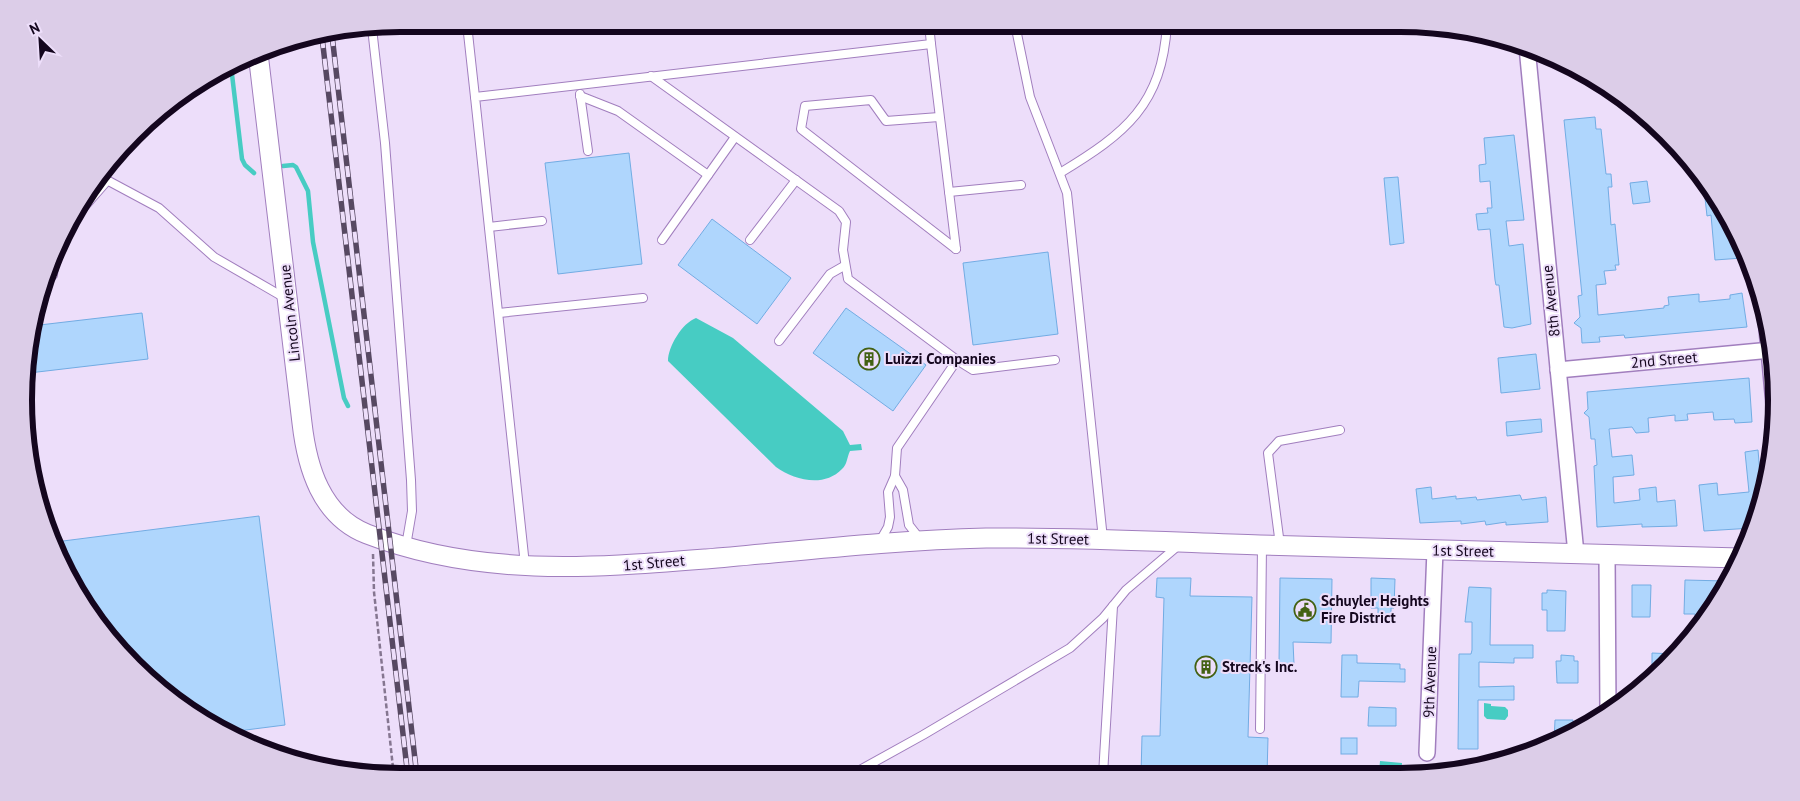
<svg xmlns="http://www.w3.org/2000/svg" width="1800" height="801" font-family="'PT Sans',sans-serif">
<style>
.water{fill:#47ccc3}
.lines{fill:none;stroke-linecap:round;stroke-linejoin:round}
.stream{stroke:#47ccc3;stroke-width:4.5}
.building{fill:#afd6fd;stroke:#72ace3}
.service-casing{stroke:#a17ebe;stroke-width:10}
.minor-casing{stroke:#a17ebe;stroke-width:18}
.tertiary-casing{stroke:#a17ebe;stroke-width:21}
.path{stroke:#857690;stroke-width:2.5;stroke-dasharray:5 2.5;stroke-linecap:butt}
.service{stroke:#fff;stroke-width:8}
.minor{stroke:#fff;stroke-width:15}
.tertiary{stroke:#fff;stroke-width:19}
.rail-casing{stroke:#574962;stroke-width:5.5}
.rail{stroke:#eddefa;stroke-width:4;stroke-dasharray:11;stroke-linecap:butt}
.labels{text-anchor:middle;stroke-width:4;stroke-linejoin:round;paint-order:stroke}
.street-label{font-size:15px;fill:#14061e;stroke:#eddefa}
.poi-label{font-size:15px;font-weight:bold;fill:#14061e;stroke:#eddefa;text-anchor:start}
.rim{fill:none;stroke:#14061e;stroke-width:6}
</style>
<rect width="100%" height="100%" fill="#eddefa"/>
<!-- water -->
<g class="water">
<path d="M696 318 733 338 843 431 850 445 861 444 862 450 850 451C847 457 847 465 842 469 824 488 794 480 776 467L668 361C668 347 682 323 696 318Z"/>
<polygon points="1484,703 1491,704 1491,706 1505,707 1508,710 1508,716 1505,720 1487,719 1484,716"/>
<polygon points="1380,761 1402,763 1401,774 1379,772"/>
</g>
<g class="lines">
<!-- stream -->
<g class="stream">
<polyline points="231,66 242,159 245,165 254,173"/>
<polyline points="283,166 293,165 296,167 308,191 313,242 344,398 348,406"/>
</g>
</g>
<!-- building -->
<g class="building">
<polygon points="1595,117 1596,129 1601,129 1606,174 1611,174 1612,187 1608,187 1611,225 1615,224 1619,265 1615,265 1616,270 1604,271 1606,284 1596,285 1598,315 1664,308 1664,306 1669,305 1668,297 1699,294 1699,302 1730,299 1730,295 1742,293 1747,327 1625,338 1624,335 1599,337 1600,342 1582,343 1581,328 1574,323 1580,317 1578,296 1582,295 1564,120"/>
<polygon points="1514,135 1524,220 1506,221 1509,246 1523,244 1531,324 1512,328 1504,327 1499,285 1496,285 1495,280 1490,229 1478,230 1476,214 1488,213 1487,208 1492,208 1490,181 1480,182 1479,165 1486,164 1484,138"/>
<polygon points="629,153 642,264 558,274 545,163"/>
<polygon points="1398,177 1404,243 1390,245 1384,178"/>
<polygon points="1703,180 1713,191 1741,244 1742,258 1715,260 1711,215 1707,216"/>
<polygon points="1647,181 1650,202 1633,204 1630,183"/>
<polygon points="712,219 791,278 757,324 678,265"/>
<polygon points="1048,252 1058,334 973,345 963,263"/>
<polygon points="846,308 926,365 893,411 813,353"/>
<polygon points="142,313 148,359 29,373 31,326"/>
<polygon points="1536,354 1540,389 1501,393 1498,358"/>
<polygon points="1749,378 1752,422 1735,423 1734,419 1714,420 1713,412 1687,414 1688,420 1675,421 1675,415 1648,418 1649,432 1636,433 1632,427 1609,429 1612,457 1632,455 1634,475 1613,477 1614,503 1640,500 1639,489 1656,487 1657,502 1675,500 1677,526 1642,527 1642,524 1597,527 1594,466 1597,465 1595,439 1591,439 1589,417 1584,413 1588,409 1587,392"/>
<polygon points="1541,419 1542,432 1507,436 1506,422"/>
<polygon points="1758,450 1762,498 1753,528 1704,531 1699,485 1717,483 1718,495 1749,492 1745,452"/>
<polygon points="1431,487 1432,499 1456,496 1456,499 1476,497 1477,500 1520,495 1522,500 1546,497 1548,522 1506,525 1506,522 1486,525 1485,521 1461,524 1461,521 1420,523 1416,489"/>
<polygon points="259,516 285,725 230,732 152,684 74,589 62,562 66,561 63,541"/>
<polygon points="1157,578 1191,578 1190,596 1252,597 1248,737 1268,738 1267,775 1141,775 1142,736 1160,736 1164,598 1156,597"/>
<polygon points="1280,578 1332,579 1331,643 1293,642 1294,664 1279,664"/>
<polygon points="1371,578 1395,579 1394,608 1391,608 1391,615 1378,615 1378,608 1371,608"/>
<polygon points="1685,580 1726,581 1707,616 1695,617 1695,614 1684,614"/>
<polygon points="1632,585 1651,585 1650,617 1632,617"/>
<polygon points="1469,587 1491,588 1490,645 1533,645 1533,658 1514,658 1514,663 1479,662 1479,687 1514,686 1514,700 1478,700 1478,749 1458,749 1459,654 1471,654 1472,650 1472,622 1465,622"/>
<polygon points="1547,590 1566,591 1565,631 1547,631 1547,610 1542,610 1542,593 1547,593"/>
<polygon points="1652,653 1675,654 1652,677"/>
<polygon points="1342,655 1357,655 1357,663 1400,664 1400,669 1405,669 1405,682 1359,681 1358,697 1341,697"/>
<polygon points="1561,655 1574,656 1574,661 1578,661 1578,683 1557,683 1556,661 1561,661"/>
<polygon points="1369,707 1396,708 1396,726 1368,726"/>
<polygon points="1555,720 1573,720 1573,732 1554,742"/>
<rect x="1341" y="738" width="16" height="16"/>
</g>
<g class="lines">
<!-- service casing -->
<g class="service-casing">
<g id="service">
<polyline points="467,24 475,97"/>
<polyline points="1015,24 1030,97 1067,193 1103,539"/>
<polyline points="372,28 385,143 411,480 412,511 406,546"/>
<polyline points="931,44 956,249"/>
<polyline points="651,76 839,211 846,222 843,250 848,279 957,360"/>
<polyline points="580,94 588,151"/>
<polyline points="580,96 618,111 708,175"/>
<polyline points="939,117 886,121 871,100 805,106 801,129 956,249"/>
<path d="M1060 173C1126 133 1162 105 1167 24"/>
<polyline points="103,178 159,208 214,257 285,298"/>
<polyline points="949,192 1021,185"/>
<polyline points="71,222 107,181"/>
<polyline points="489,227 542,221"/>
<polyline points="662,240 735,137"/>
<polyline points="750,240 796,180"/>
<polyline points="49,279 53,275 54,265"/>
<polyline points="499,313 643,298"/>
<polyline points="779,341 830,274 844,266"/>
<polyline points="895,476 903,490 909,525 920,539"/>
<polyline points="880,541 888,527 890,517 888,492 895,476 897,448 957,360 973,370 1055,360"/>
<polyline points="1280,545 1268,453 1279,441 1340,430"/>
<polyline points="525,565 475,97 931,44 929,24"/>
<polyline points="1260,729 1262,545"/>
<polyline points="1103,775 1113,606"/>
<polyline points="849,776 923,735 1070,648 1103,618 1126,590 1179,545"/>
</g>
</g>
<!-- minor casing -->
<g class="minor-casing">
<g id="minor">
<polyline points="1527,47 1576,554"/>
<polyline points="1766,318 1775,415"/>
<polyline points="1558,370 1771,350"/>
<polyline points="1607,555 1608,712"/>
<polyline points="1427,753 1435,550"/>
</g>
</g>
<!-- tertiary casing -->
<g class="tertiary-casing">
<path id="tertiary" d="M258 53 302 423C307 467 321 516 367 534 478 577 591 568 706 559 799 551 893 540 986 538 1078 537 1169 542 1260 545 1420 550 1580 554 1740 558"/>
</g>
<!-- path -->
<polyline class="path" points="373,554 374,592 394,777"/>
<!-- service -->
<use href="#service" class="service"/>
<!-- minor -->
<use href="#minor" class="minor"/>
<!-- tertiary -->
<use href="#tertiary" class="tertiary"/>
<!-- rail casing -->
<g class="rail-casing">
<g id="rail">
<polyline points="332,35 417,777"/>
<polyline points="322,37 408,777"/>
</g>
</g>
<!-- rail -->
<use href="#rail" class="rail"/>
</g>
<!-- icons -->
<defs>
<g id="building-ring" transform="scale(1.125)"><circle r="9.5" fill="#eddefa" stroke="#436113" stroke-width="1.5"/><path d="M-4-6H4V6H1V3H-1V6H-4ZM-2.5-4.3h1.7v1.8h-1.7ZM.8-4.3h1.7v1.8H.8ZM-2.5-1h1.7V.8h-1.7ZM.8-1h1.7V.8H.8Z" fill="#436113"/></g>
<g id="civic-ring" transform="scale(1.125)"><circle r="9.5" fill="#eddefa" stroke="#436113" stroke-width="1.5"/><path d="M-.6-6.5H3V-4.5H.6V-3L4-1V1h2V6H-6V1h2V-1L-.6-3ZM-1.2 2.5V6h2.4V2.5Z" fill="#436113"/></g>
</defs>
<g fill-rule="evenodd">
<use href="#building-ring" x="869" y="359"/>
<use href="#civic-ring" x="1305" y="610"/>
<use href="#building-ring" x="1206" y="667"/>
</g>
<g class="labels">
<!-- street labels -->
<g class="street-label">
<text transform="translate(1551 301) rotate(-96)" y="5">8th Avenue</text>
<text transform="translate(290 313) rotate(-96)" y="5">Lincoln Avenue</text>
<text transform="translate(1664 360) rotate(-5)" y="5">2nd Street</text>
<text transform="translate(1058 539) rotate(1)" y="5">1st Street</text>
<text transform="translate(1463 551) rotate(1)" y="5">1st Street</text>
<text transform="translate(654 563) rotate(-5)" y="5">1st Street</text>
<text transform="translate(1430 682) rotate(-88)" y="5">9th Avenue</text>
</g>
<!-- poi labels -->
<g class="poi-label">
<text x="885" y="364">Luizzi Companies</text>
<text x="1321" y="606">Schuyler Heights<tspan x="1321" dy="17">Fire District</tspan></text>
<text x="1222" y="672">Streck's Inc.</text>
</g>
</g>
<!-- crop -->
<path d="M0 0H1800V801H0ZM400 32H1400A368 368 0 0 1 1768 400V400A368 368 0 0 1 1400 768H400A368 368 0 0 1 32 400V400A368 368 0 0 1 400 32Z" fill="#dccde8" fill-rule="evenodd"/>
<path class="rim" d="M400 32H1400A368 368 0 0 1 1768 400V400A368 368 0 0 1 1400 768H400A368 368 0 0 1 32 400V400A368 368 0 0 1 400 32Z"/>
<!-- north arrow -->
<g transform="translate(40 40) rotate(335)" stroke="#eddefa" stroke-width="4" paint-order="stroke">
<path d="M0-4L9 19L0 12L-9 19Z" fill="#14061e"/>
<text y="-8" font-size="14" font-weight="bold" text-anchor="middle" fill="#14061e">N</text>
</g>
</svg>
